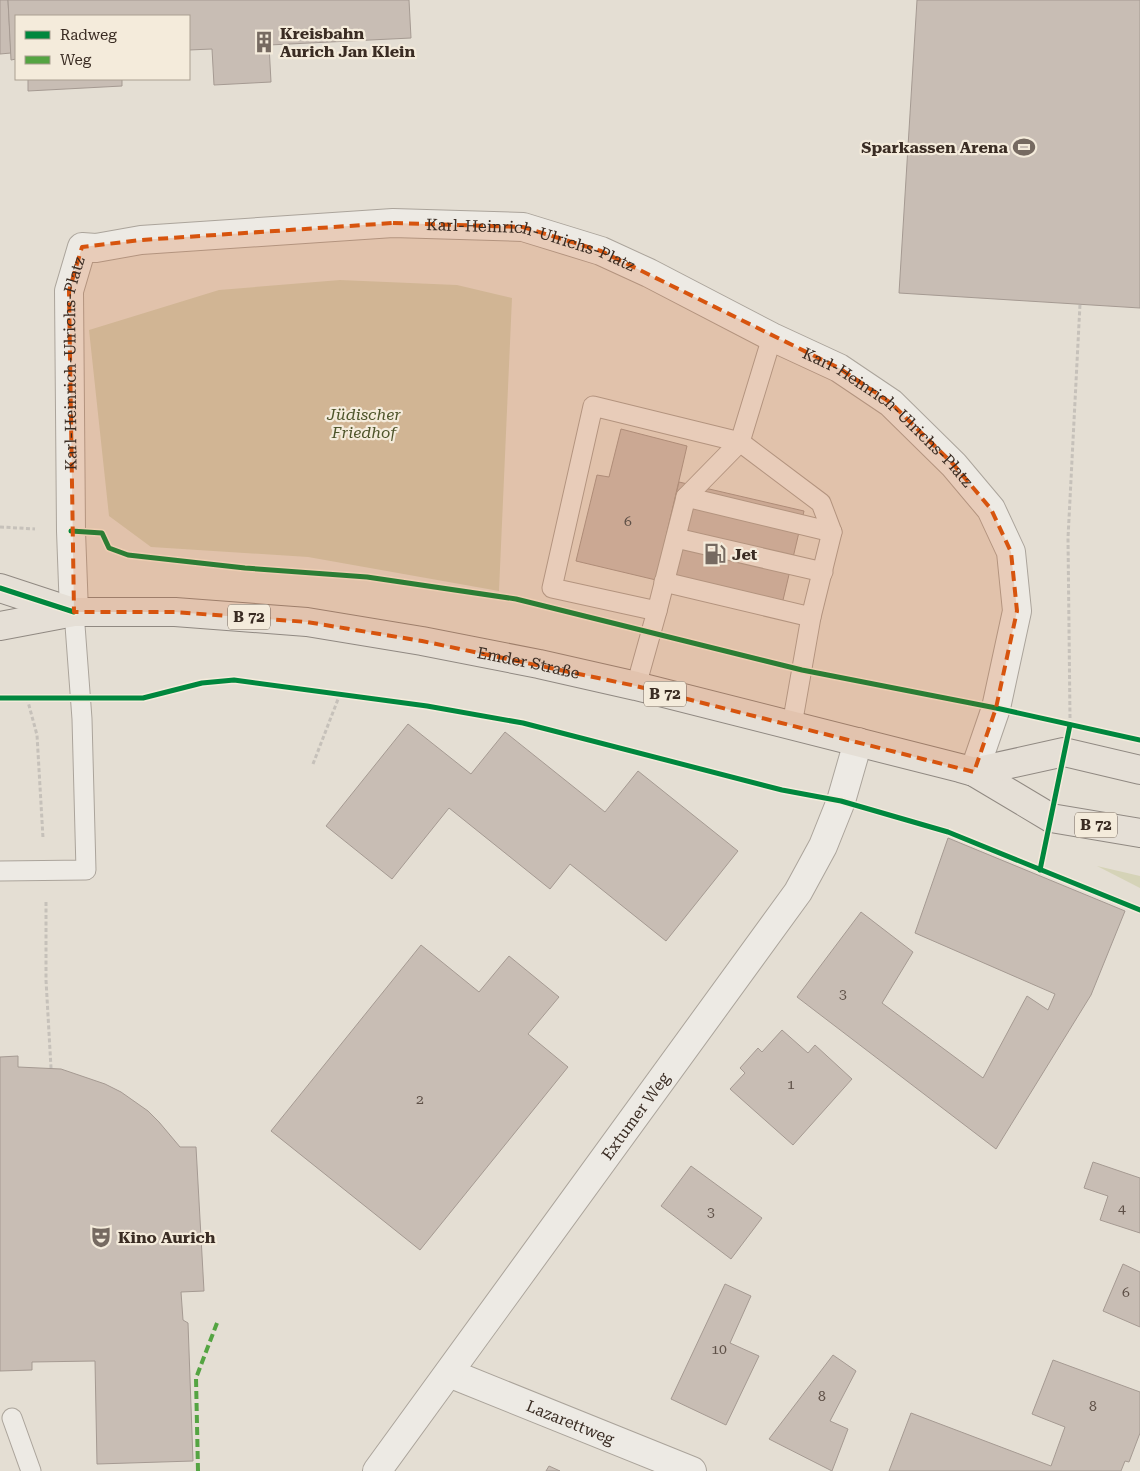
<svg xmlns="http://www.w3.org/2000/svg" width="1140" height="1471" font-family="'Roboto Serif',serif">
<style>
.green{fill:#d5d3b7}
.cemetery{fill:#d0ceb6}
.building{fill:#c8bdb4;stroke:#a59a92}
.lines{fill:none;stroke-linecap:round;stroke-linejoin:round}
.service-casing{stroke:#aba49b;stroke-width:21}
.minor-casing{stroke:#aba49b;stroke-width:30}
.primary-casing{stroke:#908982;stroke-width:30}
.path{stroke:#c6c1ba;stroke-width:3;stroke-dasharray:4 2.5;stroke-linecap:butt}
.service{stroke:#edeae4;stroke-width:19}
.minor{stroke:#edeae4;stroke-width:28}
.primary{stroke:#e5dfd6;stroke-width:28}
.quiet{stroke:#54a442;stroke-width:4;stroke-dasharray:8 4;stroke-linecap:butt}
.cycleway-casing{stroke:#f4ebdb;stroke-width:8}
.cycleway{stroke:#00873e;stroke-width:5}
.marked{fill:#d7540e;fill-opacity:0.2;stroke:#d7540e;stroke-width:4;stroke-dasharray:10 6;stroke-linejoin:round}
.labels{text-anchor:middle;stroke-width:4.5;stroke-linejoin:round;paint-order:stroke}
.number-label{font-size:14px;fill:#5e5047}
.shield{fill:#f4ebdb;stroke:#72655a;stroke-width:1}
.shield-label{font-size:15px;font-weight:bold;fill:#3a2c23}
.poi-label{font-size:16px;font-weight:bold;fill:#3a2c23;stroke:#f4ebdb;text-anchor:start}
.street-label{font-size:16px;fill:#3a2c23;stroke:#f4ebdb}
.park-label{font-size:16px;font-style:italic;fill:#4e552b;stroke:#f4ebdb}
</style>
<rect width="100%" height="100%" fill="#e4ded3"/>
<!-- green -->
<polygon class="green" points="1097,866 1140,876 1140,888"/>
<!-- cemetery -->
<polygon class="cemetery" points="340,280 457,285 512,298 499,591 308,557 151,547 109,516 89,330 219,290"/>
<!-- building -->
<g class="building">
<polygon points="0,0 8,0 11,53 0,54"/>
<polygon points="8,0 409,0 411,38 269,45 271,82 214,85 212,49 189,50 189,16 16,16 16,59 11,60"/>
<polygon points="917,0 1140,0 1140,308 899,293"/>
<polygon points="28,79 122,79 122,86 28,91"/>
<polygon points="621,429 687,446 656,580 576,561 597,475 609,477"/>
<polygon points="679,482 804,511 779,617 654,588"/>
<polygon points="408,724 471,774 505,732 605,812 638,771 738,851 666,941 570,864 550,889 449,808 392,879 326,826"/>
<polygon points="948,838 1125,911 1091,995 996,1149 797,997 861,912 913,952 882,1003 983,1078 1027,996 1048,1010 1055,994 915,933"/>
<polygon points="421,945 479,992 509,956 559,997 528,1034 568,1067 420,1250 271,1131"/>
<polygon points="782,1030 808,1053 815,1045 852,1079 793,1145 730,1089 745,1073 740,1068 758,1048 762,1052"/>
<polygon points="18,1056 18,1067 61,1069 105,1084 121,1092 148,1111 159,1122 180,1147 196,1147 204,1291 181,1292 183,1320 188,1323 193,1461 97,1464 95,1361 32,1362 32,1370 0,1371 0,1057"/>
<polygon points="1093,1162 1140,1178 1140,1233 1100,1220 1108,1196 1084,1188"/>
<polygon points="691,1166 762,1218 731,1259 661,1206"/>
<polygon points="1123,1264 1140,1272 1140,1327 1103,1311"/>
<polygon points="725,1284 751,1296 730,1343 759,1356 726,1425 671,1399"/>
<polygon points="833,1355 856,1371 830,1421 848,1429 832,1471 769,1439"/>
<polygon points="1053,1360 1140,1392 1140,1433 1129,1462 1125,1461 1121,1471 889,1471 911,1413 1051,1466 1065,1427 1032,1414"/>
<polygon points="549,1466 560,1471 546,1471"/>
</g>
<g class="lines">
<!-- service casing -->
<g class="service-casing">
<g id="service">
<polyline points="686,497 832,532"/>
<polyline points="676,538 823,572"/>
<polyline points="664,582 811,617"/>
<polyline points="657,611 686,497 740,442 772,337"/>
<polyline points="636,686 657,611 552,588 593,406 740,442 821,503 832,532 811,617 792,725"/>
<polyline points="0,871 86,870 82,719 74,612"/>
<polyline points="12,1418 31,1471"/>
</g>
</g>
<!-- minor casing -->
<g class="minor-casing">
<g id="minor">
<path id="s1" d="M74 612 71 531 69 291 82 247 96 248 141 240 393 223 523 227 601 251 649 273 772 337 839 368 891 403 954 465 991 509 1011 552 1017 611 996 708 974 772"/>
<path id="s2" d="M449 1373 692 1471"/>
<path id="s3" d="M377 1471 798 892 823 846 841 801 858 742"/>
</g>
</g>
<!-- primary casing -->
<g class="primary-casing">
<g id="primary">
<polyline points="0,588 70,611"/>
<path id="s4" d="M0 626 74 612H175L307 622 422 641 539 664 636 686 960 768 974 772 1051 818 1140 833"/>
<polyline points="974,772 1064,752 1140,770"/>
</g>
</g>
<!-- path -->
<g class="path">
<polyline points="0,527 35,529"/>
<polyline points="27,698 37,735 43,838"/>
<polyline points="1070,718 1068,538 1080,304"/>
<polyline points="313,764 340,694"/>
<polyline points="46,902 46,980 51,1068"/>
</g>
<!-- service -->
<use href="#service" class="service"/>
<!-- minor -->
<use href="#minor" class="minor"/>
<!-- primary -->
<use href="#primary" class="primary"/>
<!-- quiet -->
<polyline class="quiet" points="198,1471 196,1378 217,1323"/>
<!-- cycleway casing -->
<g class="cycleway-casing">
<g id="cycleway">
<polyline points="71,531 102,533 109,548 128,555 245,568 367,577 516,599 802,670 996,708 1140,740"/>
<polyline points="0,588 74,612"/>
<polyline points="0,698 143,698 202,683 234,680 427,706 523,723 782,790 841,801 948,832 1140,910"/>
<polyline points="1040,870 1070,725"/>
</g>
</g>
<!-- cycleway -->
<use href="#cycleway" class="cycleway"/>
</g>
<!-- marked area -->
<path class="marked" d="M393 223 523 227 601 251 839 368 891 403 954 465 991 509 1011 552 1017 611 996 708 974 772 636 686 422 641 307 622 175 612H74L69 291 82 247 141 240Z"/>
<!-- icons -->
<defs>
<g id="building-bare" transform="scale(1.725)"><path d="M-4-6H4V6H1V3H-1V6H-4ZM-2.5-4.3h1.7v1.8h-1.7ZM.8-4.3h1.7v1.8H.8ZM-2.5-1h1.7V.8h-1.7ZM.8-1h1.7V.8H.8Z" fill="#766a61" stroke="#f4ebdb" stroke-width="2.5" paint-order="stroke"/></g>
<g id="stadium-bare" transform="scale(1.725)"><path d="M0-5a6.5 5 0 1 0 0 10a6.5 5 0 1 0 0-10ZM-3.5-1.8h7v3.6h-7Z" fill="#766a61" stroke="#f4ebdb" stroke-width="2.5" paint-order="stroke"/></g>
<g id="fuel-bare" transform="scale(1.725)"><path d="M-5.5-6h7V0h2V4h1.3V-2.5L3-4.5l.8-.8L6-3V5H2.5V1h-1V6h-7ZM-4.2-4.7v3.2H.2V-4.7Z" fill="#766a61" stroke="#f4ebdb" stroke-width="2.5" paint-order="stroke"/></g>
<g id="theatre-bare" transform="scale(1.725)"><path d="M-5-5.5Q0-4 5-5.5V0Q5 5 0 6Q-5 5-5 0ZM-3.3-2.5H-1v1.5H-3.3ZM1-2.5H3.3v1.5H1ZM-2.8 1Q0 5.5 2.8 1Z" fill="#766a61" stroke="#f4ebdb" stroke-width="2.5" paint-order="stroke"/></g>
</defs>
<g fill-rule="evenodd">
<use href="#building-bare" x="264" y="42"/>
<use href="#stadium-bare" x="1024" y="147"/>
<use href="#fuel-bare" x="715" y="554"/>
<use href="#theatre-bare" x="101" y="1237"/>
</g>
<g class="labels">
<!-- number labels -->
<g class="number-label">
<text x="628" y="526">6</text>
<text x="843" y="999">3</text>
<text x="791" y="1089">1</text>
<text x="420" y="1104">2</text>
<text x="1122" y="1213">4</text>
<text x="711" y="1217">3</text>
<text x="1126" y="1297">6</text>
<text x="719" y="1354">10</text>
<text x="822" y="1401">8</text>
<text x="1093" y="1411">8</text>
</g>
<!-- shield labels -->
<g class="shield">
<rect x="228" y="604.5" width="42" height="25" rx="4"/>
<rect x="644" y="681.5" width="42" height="25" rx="4"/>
<rect x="1075" y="812.5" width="42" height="25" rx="4"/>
</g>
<g class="shield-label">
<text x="249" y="622">B 72</text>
<text x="665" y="699">B 72</text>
<text x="1096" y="830">B 72</text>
</g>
<!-- poi labels -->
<g class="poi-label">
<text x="280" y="39">Kreisbahn<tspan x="280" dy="18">Aurich Jan Klein</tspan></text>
<text x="1008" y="153" text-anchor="end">Sparkassen Arena</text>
<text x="732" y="560">Jet</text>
<text x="118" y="1243">Kino Aurich</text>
</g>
<!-- street labels -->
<g class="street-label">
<text dy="6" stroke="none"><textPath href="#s1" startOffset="820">Karl-Heinrich-Ulrichs-Platz</textPath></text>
<text dy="6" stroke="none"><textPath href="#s1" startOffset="249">Karl-Heinrich-Ulrichs-Platz</textPath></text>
<text dy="6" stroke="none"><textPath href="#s1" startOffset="1225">Karl-Heinrich-Ulrichs-Platz</textPath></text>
<text dy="6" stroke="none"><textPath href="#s4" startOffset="534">Emder Straße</textPath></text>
<text dy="6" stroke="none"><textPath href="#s3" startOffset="439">Extumer Weg</textPath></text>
<text dy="6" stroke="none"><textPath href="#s2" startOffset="131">Lazarettweg</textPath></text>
</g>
<!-- park labels -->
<g class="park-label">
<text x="364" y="420">Jüdischer<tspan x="364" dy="18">Friedhof</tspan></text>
</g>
</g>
<!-- legend -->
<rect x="15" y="15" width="175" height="65" fill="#f4ebdb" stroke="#aa9f91"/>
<rect x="25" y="31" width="25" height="8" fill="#00873e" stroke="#aa9f91"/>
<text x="60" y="40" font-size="15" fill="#3a2c23">Radweg</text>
<rect x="25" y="56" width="25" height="8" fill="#54a442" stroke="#aa9f91"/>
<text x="60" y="65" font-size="15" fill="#3a2c23">Weg</text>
</svg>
